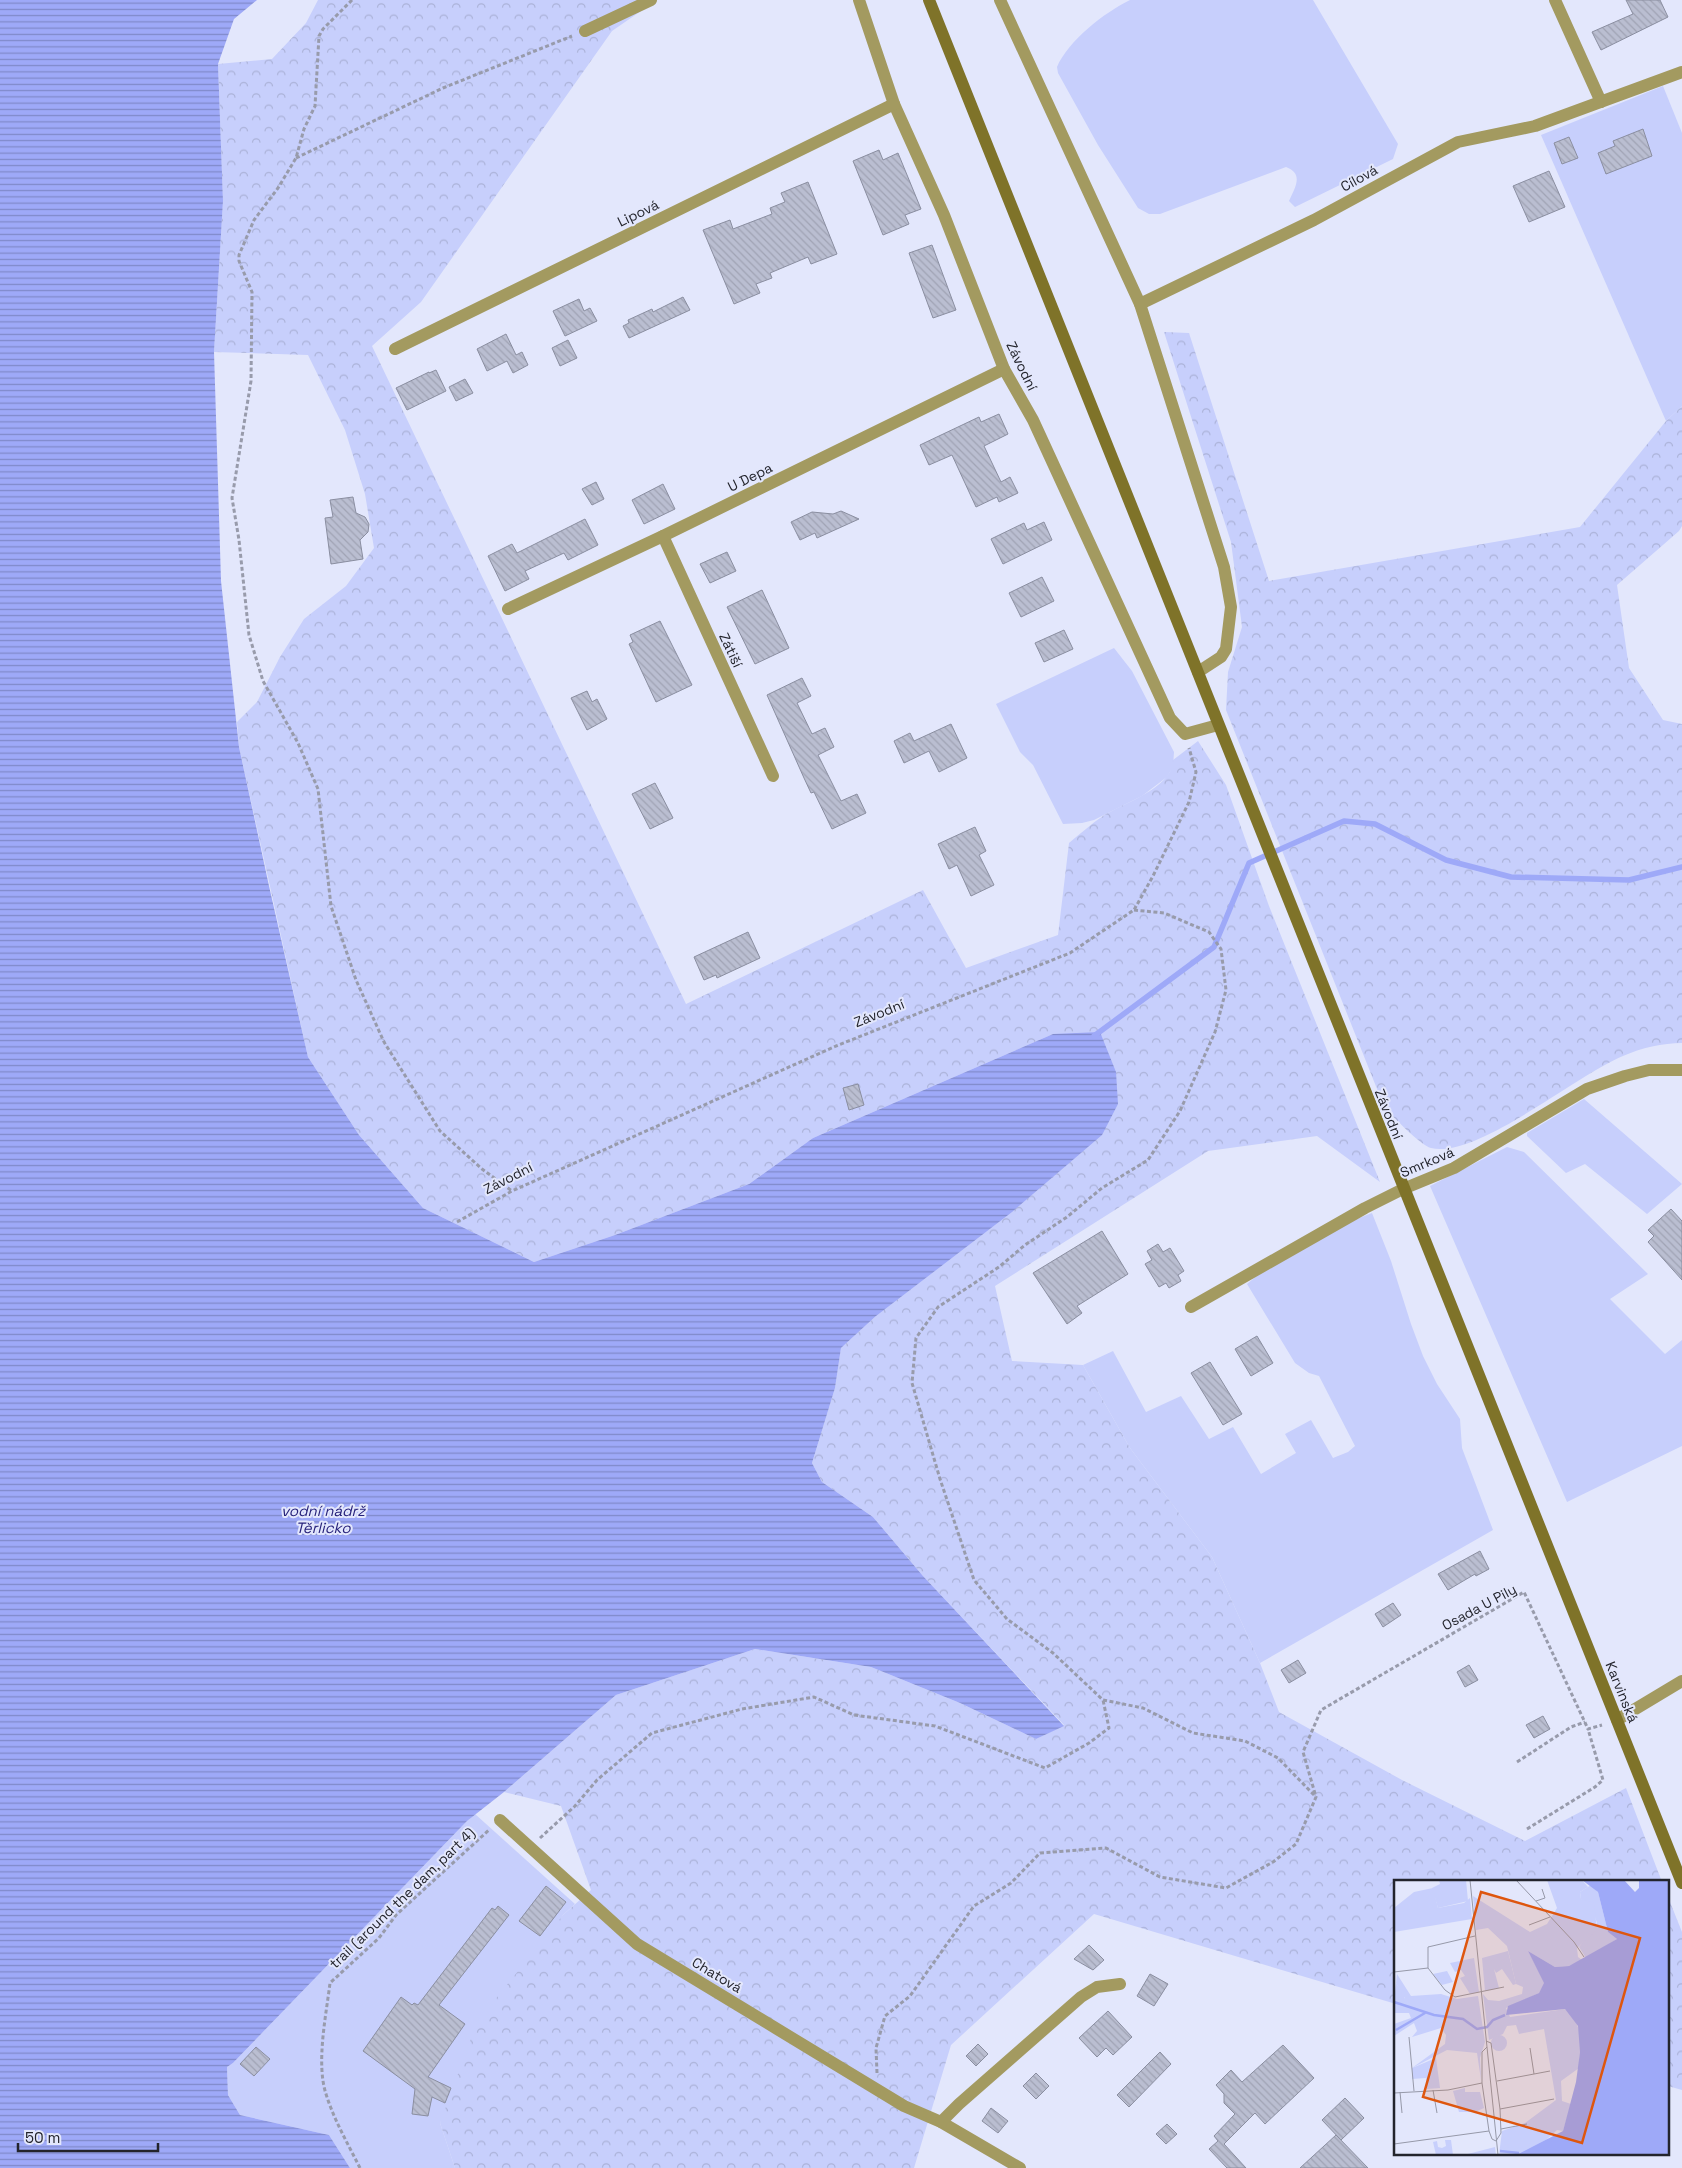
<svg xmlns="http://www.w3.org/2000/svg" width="1682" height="2168" font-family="'Space Grotesk',sans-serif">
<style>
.green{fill:#c7cffc}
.forest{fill:url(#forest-crowns)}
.water{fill:url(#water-rules)}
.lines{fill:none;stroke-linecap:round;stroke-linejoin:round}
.stream{stroke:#9ea9f8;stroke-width:5.5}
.building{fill:url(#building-back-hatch);stroke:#8a8ea0}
.path{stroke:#989bab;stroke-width:3;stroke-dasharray:4 2.5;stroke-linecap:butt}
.minor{stroke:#a39a60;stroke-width:12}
.secondary{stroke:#7f7329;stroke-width:12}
.labels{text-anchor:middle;stroke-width:4;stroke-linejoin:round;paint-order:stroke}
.street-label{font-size:14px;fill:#23242c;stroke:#e3e7fc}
.water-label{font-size:15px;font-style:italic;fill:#27227b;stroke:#e3e7fc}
.inset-river{fill:none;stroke:#9ea9f8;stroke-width:2.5}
.inset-road{fill:none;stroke:#9699a9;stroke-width:1}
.view{fill:#de560e;fill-opacity:0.15;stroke:#de560e;stroke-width:2.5}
.inset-edge{fill:none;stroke:#23242c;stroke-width:2.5}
</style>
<defs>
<pattern id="forest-crowns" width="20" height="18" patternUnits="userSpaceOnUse" patternTransform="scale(1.25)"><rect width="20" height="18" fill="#c7cffc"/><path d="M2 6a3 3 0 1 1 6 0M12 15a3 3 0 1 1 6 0" fill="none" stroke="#abb2d8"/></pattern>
<pattern id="water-rules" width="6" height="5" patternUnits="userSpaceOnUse" patternTransform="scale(1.25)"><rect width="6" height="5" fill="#9ea9f8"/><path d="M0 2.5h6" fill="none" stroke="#8089c9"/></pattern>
<pattern id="building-back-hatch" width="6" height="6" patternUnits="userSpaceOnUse" patternTransform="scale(1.25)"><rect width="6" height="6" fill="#babed1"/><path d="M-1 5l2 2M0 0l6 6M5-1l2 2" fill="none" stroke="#a0a3b4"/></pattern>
</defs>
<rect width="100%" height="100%" fill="#e3e7fc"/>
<!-- green -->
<g class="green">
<path d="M1130 0H1313L1398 144 1393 159 1295 207 1289 201C1294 189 1305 174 1286 167L1160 214H1149L1138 208 1098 145 1058 73 1057 67C1068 41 1105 12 1130 0Z"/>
<polygon points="1663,86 1682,133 1682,406 1666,421 1541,135"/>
<polygon points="1114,648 1132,671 1174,752 1173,767 1167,777 1142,796 1094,820 1082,823 1063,824 1033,765 1020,752 996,704"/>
<polygon points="1584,1099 1682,1184 1647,1214 1585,1164 1566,1173 1527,1136 1527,1133"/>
<polygon points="1507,1147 1524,1152 1648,1274 1610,1299 1665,1354 1682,1340 1682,1446 1567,1502 1430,1186"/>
<polygon points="1372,1213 1391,1261 1411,1324 1423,1356 1437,1384 1460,1419 1462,1448 1493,1530 1260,1663 1212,1557 1130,1448 1083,1365 1113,1351 1146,1412 1181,1396 1209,1439 1233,1427 1261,1474 1296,1453 1285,1434 1311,1420 1333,1458 1348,1452 1355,1446 1319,1376 1309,1373 1295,1363 1247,1284 1259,1274 1349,1222"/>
<polygon points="475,1814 575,1904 563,1915 440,2123 455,2168 350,2168 329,2135 240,2115 228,2095 227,2067 233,2063 467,1821"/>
</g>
<!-- forest -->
<g class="forest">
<path d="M318 0H657L612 31 421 302 372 346 686 1004 923 890 966 968 1058 935 1069 843C1080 834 1091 824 1103 816 1123 803 1173 788 1173 760L1198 741 1226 785 1269 906 1380 1182 1317 1136 1208 1151 995 1286 1012 1361 1083 1365 1130 1448 1212 1557 1260 1663 1279 1712 1402 1780 1525 1841 1626 1788 1662 1882H1396V2004L1094 1914 951 2045 914 2168H455L440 2123 477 2022 563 1915 591 1890 561 1806 504 1792 616 1695 755 1649 871 1667 960 1703 1036 1739 1064 1725 923 1576 873 1517 822 1482 812 1463 835 1388 841 1348 876 1316 1053 1034 813 1138 749 1184 615 1235 534 1262 423 1208 359 1135 308 1057 239 747 237 722 257 702 280 657 304 619 346 586 374 548 365 494 345 430 308 355 214 352 223 201 218 64 272 59 306 23Z"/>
<path d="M1164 332 1189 333 1269 581 1580 527 1666 421 1682 406V526L1679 531 1617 585 1629 668 1663 720 1682 724V1043C1663 1043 1641 1048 1623 1056 1576 1075 1477 1159 1431 1148 1420 1145 1394 1117 1385 1109L1226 710 1228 672 1242 627 1231 542Z"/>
<polygon points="1668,1897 1682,1932 1682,2090 1668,2086"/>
</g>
<!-- water -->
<polygon class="water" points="0,0 257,0 234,19 218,64 223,201 214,352 221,581 239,747 269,886 308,1057 359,1135 423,1208 534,1262 615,1235 749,1184 813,1138 1053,1034 1100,1032 1116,1072 1118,1104 1102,1135 1012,1212 876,1316 841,1348 835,1388 812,1463 822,1482 873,1517 923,1576 1064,1726 1036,1739 960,1703 871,1667 755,1649 616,1695 504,1792 467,1821 233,2063 227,2067 228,2095 240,2115 329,2135 350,2168 0,2168"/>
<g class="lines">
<!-- stream -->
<polyline class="stream" points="1094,1036 1214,947 1249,863 1344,821 1375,824 1446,860 1511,877 1629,880 1682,867"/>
</g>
<!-- building -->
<g class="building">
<polygon points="1626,0 1660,0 1668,17 1601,50 1592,32 1633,14"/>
<polygon points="1643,129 1652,156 1606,174 1598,153 1615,146 1613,141"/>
<polygon points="1569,137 1578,158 1562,164 1554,143"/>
<polygon points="879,150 883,160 898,153 921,209 905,215 909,224 883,235 853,161"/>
<polygon points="1549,171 1565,207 1529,222 1513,186"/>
<polygon points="808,182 837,254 811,264 808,257 770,273 772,278 756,284 760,293 734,304 703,230 730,220 733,229 772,214 770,208 785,202 781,193"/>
<polygon points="932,245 956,310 933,318 909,253"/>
<polygon points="683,297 690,310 629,338 623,326 629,323 628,320 652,309 653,312"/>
<polygon points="579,299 584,311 590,308 597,321 565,336 553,311"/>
<polygon points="506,334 516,355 522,352 528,365 513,373 507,361 487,371 477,349"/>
<polygon points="568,340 577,358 560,366 552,348"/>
<polygon points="436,370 446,391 407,410 396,388 429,372 429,373"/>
<polygon points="465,379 473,393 456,401 449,387"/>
<polygon points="999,414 1008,434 984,446 1001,482 1010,477 1018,493 999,502 997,497 976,507 952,455 929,465 920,445 979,417 981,422"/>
<polygon points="596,482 604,499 592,505 582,489"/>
<polygon points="663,484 675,509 644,524 632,500"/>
<polygon points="353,497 356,513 365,517 369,524 368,532 360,540 363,559 331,564 325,518 333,517 330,500"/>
<polygon points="841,511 859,519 817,538 815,533 800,540 791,522 812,512 833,514"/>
<polygon points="585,519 598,545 568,560 564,553 525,571 529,579 505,591 488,556 512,544 517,553"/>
<polygon points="1044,522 1052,540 1003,564 991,539 1024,523 1027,530"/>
<polygon points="727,552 736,571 710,583 700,564"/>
<polygon points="1042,577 1054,601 1021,617 1009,593"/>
<polygon points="762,590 789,648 755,664 727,607"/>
<polygon points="660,621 692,685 656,702 629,644 633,642 630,635"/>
<polygon points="1064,630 1073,649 1044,662 1035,643"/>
<polygon points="802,678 811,696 797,703 812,734 825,728 834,747 818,755 841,801 857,794 866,813 832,829 814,792 811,793 804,778 767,695"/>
<polygon points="587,691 592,702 597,699 607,719 587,730 571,698"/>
<polygon points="951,724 967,758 939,772 929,751 904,763 894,741 910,733 914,741"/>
<polygon points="655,783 673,818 650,829 632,794"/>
<polygon points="975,827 986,851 979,855 994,885 971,896 957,865 949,869 938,844"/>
<polygon points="748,932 760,958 717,978 716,975 704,980 694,957"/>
<polygon points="858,1084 864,1105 849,1110 843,1088"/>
<polygon points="1671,1209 1682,1221 1682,1280 1648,1242 1654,1236 1648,1230"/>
<polygon points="1102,1231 1128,1274 1077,1306 1082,1313 1067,1324 1033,1273"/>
<polygon points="1158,1244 1163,1252 1170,1248 1184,1271 1178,1275 1181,1281 1169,1288 1166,1283 1159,1287 1145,1264 1152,1260 1147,1251"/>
<polygon points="1257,1336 1273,1363 1251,1376 1235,1349"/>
<polygon points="1210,1362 1242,1414 1223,1425 1191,1373"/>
<polygon points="1480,1551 1489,1569 1476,1576 1475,1574 1448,1590 1438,1574"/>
<polygon points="1393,1603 1401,1615 1383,1627 1375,1614"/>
<polygon points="1298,1660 1306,1673 1289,1683 1281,1670"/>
<polygon points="1469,1665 1478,1680 1465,1687 1457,1672"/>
<polygon points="1543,1716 1550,1729 1534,1738 1526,1725"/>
<polygon points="546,1886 566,1902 540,1936 519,1921"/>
<polygon points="498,1906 509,1915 439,2005 465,2024 428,2077 451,2088 445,2103 432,2097 428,2116 412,2114 415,2089 363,2051 401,1997 412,2005 414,2003 418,2005 492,1908 495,1910"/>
<polygon points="1089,1945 1104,1960 1093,1970 1074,1959"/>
<polygon points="1150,1974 1168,1984 1154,2006 1137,1996"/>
<polygon points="1108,2011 1132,2037 1113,2055 1106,2048 1097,2057 1079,2038"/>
<polygon points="978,2044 988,2054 976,2066 966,2056"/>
<polygon points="1283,2045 1314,2078 1265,2124 1255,2113 1224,2144 1246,2168 1227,2168 1209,2149 1218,2141 1214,2136 1235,2114 1224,2103 1224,2094 1216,2085 1231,2070 1242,2082"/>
<polygon points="256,2047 270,2059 254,2076 240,2064"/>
<polygon points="1160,2052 1171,2064 1129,2107 1117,2095"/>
<polygon points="1036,2073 1049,2086 1036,2099 1023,2086"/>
<polygon points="1345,2098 1364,2118 1341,2140 1322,2120"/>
<polygon points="991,2108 1008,2121 998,2133 982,2121"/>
<polygon points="1167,2124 1177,2134 1166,2144 1156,2134"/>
<polygon points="1336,2135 1368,2168 1300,2168"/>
</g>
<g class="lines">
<!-- path -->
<g class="path">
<polyline points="352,0 323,29 319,36 315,106 304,129 296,158 278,188 254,220 239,255 239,261 252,292 251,381 232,498 239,540 249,635 263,681 298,743 318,789 331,906 356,980 384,1042 440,1131 482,1169 512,1191"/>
<polyline points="296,158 443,88 572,36"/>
<polyline points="1134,910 1164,913 1209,932 1221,949 1226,990 1215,1032 1180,1111 1148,1160 1102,1188 1067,1217 1025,1245 999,1267 938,1307 916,1338 912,1383 940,1479 974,1580 1007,1619 1053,1653 1103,1700 1143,1708 1193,1733 1245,1741 1278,1758 1316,1797"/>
<polyline points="457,1222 512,1191 836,1046 1070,953 1134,910 1153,876 1189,802 1196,772 1189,748"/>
<polyline points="1517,1762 1571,1727 1585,1722"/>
<polyline points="1527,1829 1595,1787 1603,1780 1588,1729"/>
<polyline points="540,1838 575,1806 597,1780 652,1733 742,1709 814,1697 854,1715 935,1726 1045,1768 1089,1743 1109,1728 1103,1700"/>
<polyline points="877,2073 876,2048 885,2016 910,1996 974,1906 1011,1883 1040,1853 1106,1848 1160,1877 1226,1888 1273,1862 1296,1844 1316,1797 1303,1752 1321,1710 1524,1592 1588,1729 1602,1725"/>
<path d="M360 2168C348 2144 334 2120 326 2094 316 2063 326 2016 330 1983L379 1938 396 1915 490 1829"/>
</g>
<!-- minor -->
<g class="minor">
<polyline points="859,0 894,104 944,215 1004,369 1033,420 1170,718 1185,734 1218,725"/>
<polyline points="1000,0 1140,304 1224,567 1231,607 1226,649 1221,657 1198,672"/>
<polyline points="1555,0 1601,102"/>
<polyline points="585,31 651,0"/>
<polyline points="1140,304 1314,220 1458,142 1535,126 1682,72"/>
<polyline points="395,349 894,104"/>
<polyline points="663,536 773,776"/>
<polyline points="508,609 663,536 1004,369"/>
<polyline points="1191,1307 1365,1208 1403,1189 1454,1168 1587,1089 1625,1076 1649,1070 1682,1070"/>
<polyline points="1617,1720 1682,1681"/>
<polyline points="500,1820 637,1944 904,2106 941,2122 1020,2168"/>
<polyline points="941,2122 959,2104 1081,1997 1097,1987 1120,1984"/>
</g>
<!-- secondary -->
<polyline class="secondary" points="929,0 1682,1883"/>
</g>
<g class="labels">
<!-- street labels -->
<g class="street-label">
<text transform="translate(1359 178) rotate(-29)" y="5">Cílová</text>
<text transform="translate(638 213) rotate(-26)" y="5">Lipová</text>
<text transform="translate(1022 366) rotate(64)" y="5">Závodní</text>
<text transform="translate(750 477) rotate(-26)" y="5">U Depa</text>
<text transform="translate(731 650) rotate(65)" y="5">Zátiší</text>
<text transform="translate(879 1013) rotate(-22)" y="5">Závodní</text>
<text transform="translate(1389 1114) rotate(68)" y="5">Závodní</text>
<text transform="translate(1427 1162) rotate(-23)" y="5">Smrková</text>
<text transform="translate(508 1178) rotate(-27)" y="5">Závodní</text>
<text transform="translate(1479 1607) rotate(-28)" y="5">Osada U Pily</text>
<text transform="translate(1622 1692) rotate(68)" y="5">Karvinská</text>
<text transform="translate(402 1898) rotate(-44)" y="5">trail (around the dam, part 4)</text>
<text transform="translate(717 1975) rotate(31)" y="5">Chatová</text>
</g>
<!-- water labels -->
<g class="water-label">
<text x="323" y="1516">vodní nádrž<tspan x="323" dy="17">Těrlicko</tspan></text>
</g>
</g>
<!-- overview -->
<g transform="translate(1394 1880)">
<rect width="275" height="275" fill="#e3e7fc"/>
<path d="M45 0H72L74 21 44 28 38 8 46 4ZM197 5 204 12 214 52 223 59 192 78 185 67 203 43 200 34 187 19 186 12ZM114 71 122 104 119 105 108 89 102 93 100 89 105 108 91 111 88 78ZM80 78 85 112 76 114 66 98 71 96 67 90 61 92 56 83ZM53 91 59 102 48 105 39 94ZM2 103 11 116 10 120 0 121ZM97 163a8 8 0 1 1 16 0a8 8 0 1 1-16 0ZM42 178 46 208 33 209 32 198 18 199V188ZM71 208V212H86L90 228 81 232H65L59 211ZM51 260H57L59 275H42L39 262 43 261 44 267 48 268 52 266Z" fill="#c7cffc"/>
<path d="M153 0H188L194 7 186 12 187 19 200 23 203 50 183 68 184 77 188 80 175 86 161 87 134 71 151 103 145 113 112 128 116 137 171 129 180 137 187 155 185 188 167 201 168 221 177 224 169 251 163 250 152 260 122 275H105L108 251 131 243 162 220 150 149 125 154 122 145 113 146 109 154 95 160 89 114 94 120 105 121 128 114 129 107 122 104 113 66 94 48 82 50 79 16 136 52 153 44 163 28ZM39 8 44 28 70 23 76 18 78 39 0 52V28L20 12ZM3 94 17 116 47 114 63 119 84 116 91 162 86 178 87 200 83 173 53 170 18 188 51 164 52 155 47 148 18 157 23 151 20 143 0 156V144L17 138 15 133H0V121L11 118 2 103ZM101 267 102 275H70Z" fill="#c7cffc"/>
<path d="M188 0H230L241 12 245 8V0H275V275H122L169 251 182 202 186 172 184 146 171 129 112 135 114 126 145 113 150 103 134 71 161 87 175 86 223 59 214 52 204 12Z" fill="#9ea9f8"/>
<path class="inset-river" d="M0 122 40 135 69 139 83 149 93 147 99 140 111 135M2 150 31 133M106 271 125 273"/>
<path class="inset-road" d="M76 0 104 275M122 0 180 62 190 77M142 21 151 18 148 9M135 45 156 37M34 88V67L81 56M0 92 34 88 51 110 61 117 110 107M15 157 20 211M92 161 97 163 106 229 107 253 102 261 98 259 95 251 88 203V172L93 167M136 168 140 194M103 201 156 191M39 210 43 233M6 212 8 233M0 213 54 210 88 203M106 229 160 219M107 249 133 244M0 264 95 251"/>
<path class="view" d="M87 12 246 58 188 263 29 217Z"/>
<rect width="275" height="275" class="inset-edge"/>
</g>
<!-- scale -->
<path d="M18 2143v8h140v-8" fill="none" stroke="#23242c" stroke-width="2.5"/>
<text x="25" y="2143" font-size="15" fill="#23242c" stroke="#e3e7fc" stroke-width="4" paint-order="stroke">50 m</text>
</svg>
